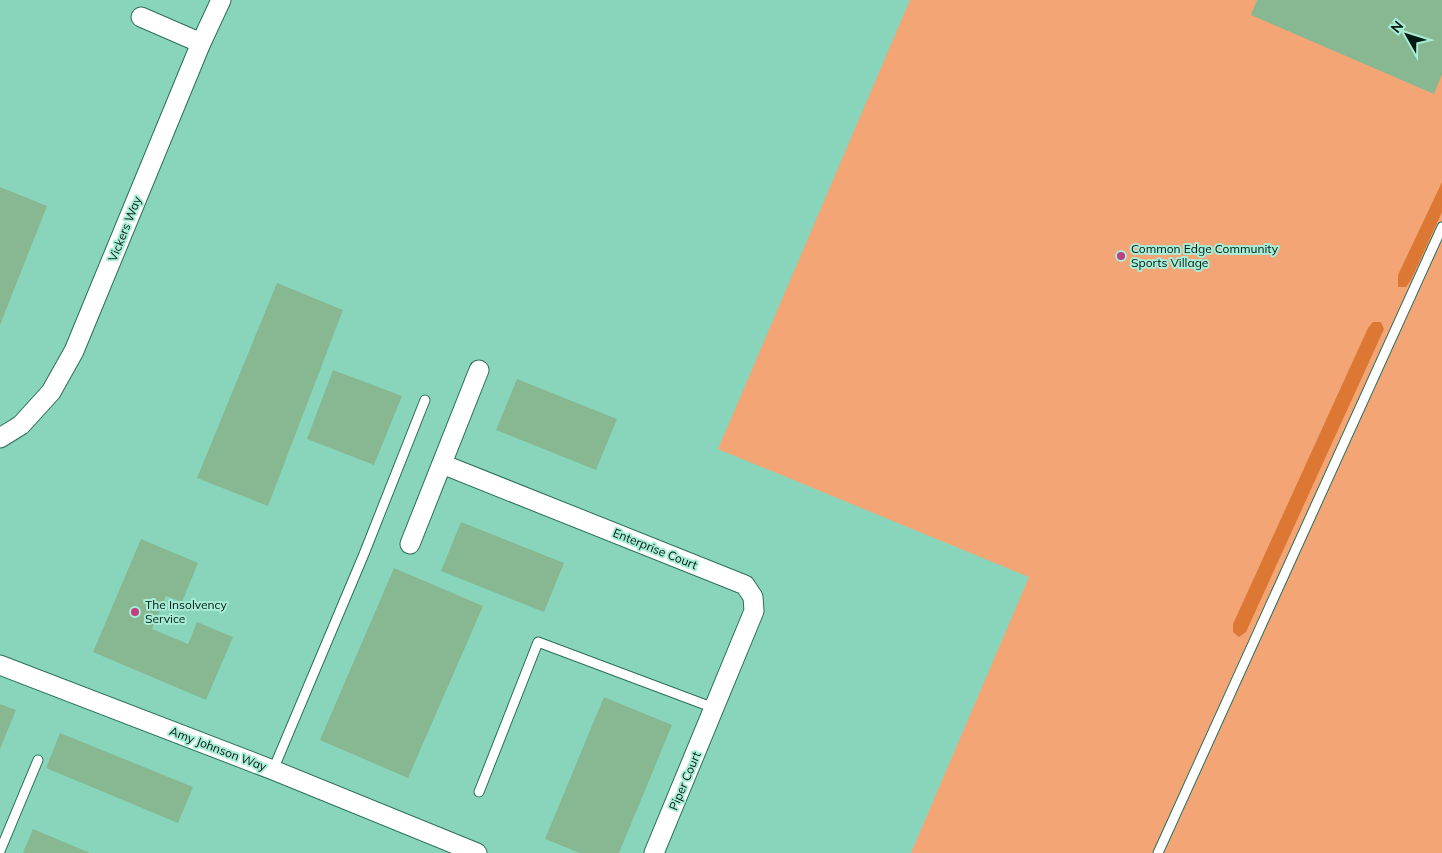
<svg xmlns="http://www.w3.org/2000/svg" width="1442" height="853" font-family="Mulish,sans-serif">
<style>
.built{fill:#88d5bc}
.green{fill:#f3a575}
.forest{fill:#dc7833}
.building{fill:#87b892}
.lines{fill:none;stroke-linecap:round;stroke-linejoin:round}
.service-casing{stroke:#2b6e5c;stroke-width:11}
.minor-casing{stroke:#2b6e5c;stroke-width:21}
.service{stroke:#fff;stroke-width:9}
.minor{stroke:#fff;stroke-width:19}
.poi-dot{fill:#c23e84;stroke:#aaedd7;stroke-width:2}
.labels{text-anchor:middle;stroke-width:4;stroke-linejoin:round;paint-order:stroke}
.street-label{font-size:12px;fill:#011b13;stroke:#aaedd7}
.poi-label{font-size:12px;fill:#011b13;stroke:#aaedd7;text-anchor:start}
</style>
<rect width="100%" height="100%" fill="#9de0ca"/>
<!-- built -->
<polygon class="built" points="0,0 911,0 719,449 1030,577 911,853 0,853"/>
<!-- green -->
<polygon class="green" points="910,0 1442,0 1442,853 911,853 1029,577 718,449"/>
<!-- forest -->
<g class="forest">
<polygon points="1442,182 1442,212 1411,280 1406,287 1398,287 1398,275"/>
<polygon points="1373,322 1381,322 1384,329 1246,632 1239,637 1233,632 1233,624 1368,328"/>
</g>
<!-- building -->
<g class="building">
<polygon points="1257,0 1442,0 1442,74 1434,94 1251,15"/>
<polygon points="0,187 47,206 0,325"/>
<polygon points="277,283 343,310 268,506 197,478"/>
<polygon points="333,370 402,396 374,465 307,439"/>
<polygon points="517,379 617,419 596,470 496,430"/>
<polygon points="461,522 564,563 544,612 441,571"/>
<polygon points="141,539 198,563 182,602 166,596 152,629 188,644 197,622 233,637 206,700 93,652"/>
<polygon points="394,568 483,606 408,778 320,740"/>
<polygon points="604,697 672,725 619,853 580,853 545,839"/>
<polygon points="0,704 16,710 0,749"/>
<polygon points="60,733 193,787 178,823 46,768"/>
<polygon points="33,829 90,853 23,853"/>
</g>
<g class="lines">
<!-- service casing -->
<g class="service-casing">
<g id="service">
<polyline points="273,770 364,554 425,400"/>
<polyline points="479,792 538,642 714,708"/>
<polyline points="0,851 38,760"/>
<polyline points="1158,853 1442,227"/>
</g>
</g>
<!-- minor casing -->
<g class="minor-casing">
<g id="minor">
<polyline points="141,17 201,43"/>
<polyline points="0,438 21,425 51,392 74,351 201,43 221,0"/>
<polyline points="442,464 745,585 753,597 754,611 654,853"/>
<polyline points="410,544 479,370"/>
<polyline points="0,665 273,770 477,853"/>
</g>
</g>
<!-- service -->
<use href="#service" class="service"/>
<!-- minor -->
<use href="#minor" class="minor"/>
</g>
<!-- markers -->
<g class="poi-dot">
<circle cx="1121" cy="256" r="5"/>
<circle cx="135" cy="612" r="5"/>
</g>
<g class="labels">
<!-- street labels -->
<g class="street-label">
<text transform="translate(125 229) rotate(-68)" y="4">Vickers Way</text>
<text transform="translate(655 549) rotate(22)" y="4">Enterprise Court</text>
<text transform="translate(218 749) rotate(21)" y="4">Amy Johnson Way</text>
<text transform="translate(685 781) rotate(-67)" y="4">Piper Court</text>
</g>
<!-- poi labels -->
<g class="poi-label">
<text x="1131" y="253">Common Edge Community<tspan x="1131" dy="14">Sports Village</tspan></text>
<text x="145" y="609">The Insolvency<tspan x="145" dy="14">Service</tspan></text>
</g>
</g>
<!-- north arrow -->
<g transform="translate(1407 35) rotate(309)" stroke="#aaedd7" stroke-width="4" paint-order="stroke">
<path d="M0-4L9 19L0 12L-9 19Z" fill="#011b13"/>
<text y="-8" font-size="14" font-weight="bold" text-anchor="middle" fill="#011b13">N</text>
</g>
</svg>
